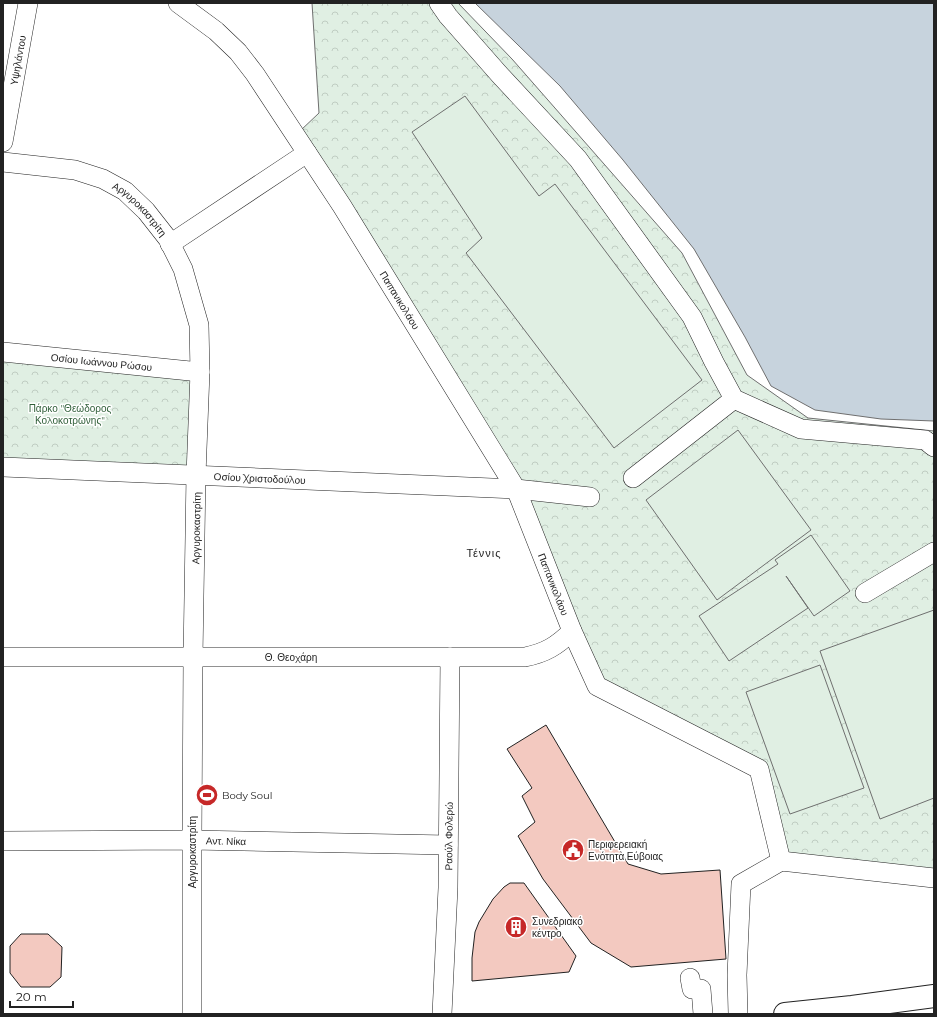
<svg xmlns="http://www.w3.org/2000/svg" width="937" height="1017" font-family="Montserrat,sans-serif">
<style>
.park{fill:url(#park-crowns);stroke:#6f6f6f}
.garden{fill:#e0efe3;stroke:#6f6f6f}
.water{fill:#c7d3dd;stroke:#6f6f6f}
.building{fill:#f3c9c0;stroke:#222}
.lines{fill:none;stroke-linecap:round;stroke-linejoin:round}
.street-casing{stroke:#222;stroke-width:20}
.secondary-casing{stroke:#222;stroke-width:24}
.street{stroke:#fff;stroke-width:19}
.secondary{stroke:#fff;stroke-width:22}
.labels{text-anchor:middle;stroke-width:3;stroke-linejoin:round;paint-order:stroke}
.street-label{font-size:10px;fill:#222;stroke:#fff}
.park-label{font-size:10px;fill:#2f5e38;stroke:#fff}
.poi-label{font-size:10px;fill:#222;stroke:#fff;text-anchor:start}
.neighbourhood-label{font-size:11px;letter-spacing:1px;fill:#222;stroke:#fff}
</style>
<defs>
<pattern id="park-crowns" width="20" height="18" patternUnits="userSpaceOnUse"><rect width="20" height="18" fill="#e0efe3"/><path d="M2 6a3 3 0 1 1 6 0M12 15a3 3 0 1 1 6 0" fill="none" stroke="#c0cdc2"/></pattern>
</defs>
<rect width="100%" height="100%" fill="#fff"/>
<!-- park -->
<g class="park">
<polygon points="312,3 458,3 512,59 682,253 747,375 808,418 934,431 934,873 784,855 762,767 601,681 518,482 300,131 319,113"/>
<polygon points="3,352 200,372 196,475 3,467"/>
</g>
<!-- garden -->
<g class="garden">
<polygon points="465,96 539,196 555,184 702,380 614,448 466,253 482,238 412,132"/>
<polygon points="738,430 811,530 717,600 646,500"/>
<polygon points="811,535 850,591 814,616 786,576 808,608 729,661 699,616 778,564 775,560"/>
<polygon points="934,610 934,798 880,819 820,651"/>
<polygon points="820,665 864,788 790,814 746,692"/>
</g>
<!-- water -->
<polygon class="water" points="475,3 934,3 934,421 881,419 815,410 771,386 745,337 694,249 623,160 560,86"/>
<!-- building -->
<g class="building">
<polygon points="546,725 628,864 661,874 720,870 726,959 631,967 591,943 543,879 518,836 535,822 522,796 532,788 507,749"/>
<polygon points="510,883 524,883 576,956 569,972 472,981 472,958 475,932 479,922 493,899 504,887"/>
<polygon points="21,934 48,934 62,947 61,977 50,987 21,987 10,973 10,946"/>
</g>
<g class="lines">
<!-- street casing -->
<g class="street-casing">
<g id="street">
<path id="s1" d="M178 3 216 31 238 52 255 74 342 206 516 489 572 631 597 686 759 769 781 861"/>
<polyline points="439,3 448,16 499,74 578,159 692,317 714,362 734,399 801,429 925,440 934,447"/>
<path id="s2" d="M3 142 28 3"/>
<path id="s3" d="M3 162 75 170 103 179 125 191 146 211 168 239 183 269 199 325 200 372 196 475 193 657 192 840V1014"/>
<polyline points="170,244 307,153"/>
<path id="s4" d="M3 352 200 372"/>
<path id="s5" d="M3 467 516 489 590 497"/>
<polyline points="633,478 734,399"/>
<polyline points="865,593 934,552"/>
<path id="s6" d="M3 657H525C545 653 557 646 572 631"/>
<path id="s7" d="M3 841 192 840 448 845"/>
<polyline points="690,978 692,989 701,989 703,1014"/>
<path id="s8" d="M442 1014 448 888 450 657"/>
<polyline points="738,1014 737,975 741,884 781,861 934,878"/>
</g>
</g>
<!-- secondary casing -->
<g class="secondary-casing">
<polyline id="secondary" points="785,1014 852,1007 934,996"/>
</g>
<!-- street -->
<use href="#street" class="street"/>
<!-- secondary -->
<use href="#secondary" class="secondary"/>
</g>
<!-- icons -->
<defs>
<g id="stadium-disc" transform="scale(1.15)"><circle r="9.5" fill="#c62828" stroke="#fff"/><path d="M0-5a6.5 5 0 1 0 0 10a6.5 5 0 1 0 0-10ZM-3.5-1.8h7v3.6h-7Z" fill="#fff"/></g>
<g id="civic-disc" transform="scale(1.15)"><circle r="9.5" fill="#c62828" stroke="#fff"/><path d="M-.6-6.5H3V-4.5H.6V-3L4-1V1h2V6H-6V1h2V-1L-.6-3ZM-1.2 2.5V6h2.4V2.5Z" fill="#fff"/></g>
<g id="building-disc" transform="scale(1.15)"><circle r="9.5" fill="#c62828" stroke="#fff"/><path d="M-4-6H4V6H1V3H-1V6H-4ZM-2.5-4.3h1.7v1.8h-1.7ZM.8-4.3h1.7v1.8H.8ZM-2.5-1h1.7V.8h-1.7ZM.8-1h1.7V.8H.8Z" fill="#fff"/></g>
</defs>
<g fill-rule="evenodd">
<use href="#stadium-disc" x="207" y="795"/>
<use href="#civic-disc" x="573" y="850"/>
<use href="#building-disc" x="516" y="927"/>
</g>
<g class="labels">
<!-- street labels -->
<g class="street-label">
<text dy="4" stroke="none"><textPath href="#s2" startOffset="83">Υψηλάντου</textPath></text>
<text dy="4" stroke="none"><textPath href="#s3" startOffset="150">Αργυροκαστρίτη</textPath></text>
<text dy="4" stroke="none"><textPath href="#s1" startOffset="374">Παπανικολάου</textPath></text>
<text dy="4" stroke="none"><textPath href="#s4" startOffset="99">Οσίου Ιωάννου Ρώσου</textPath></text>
<text dy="4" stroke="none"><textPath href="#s5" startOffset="257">Οσίου Χριστοδούλου</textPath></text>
<text transform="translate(196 528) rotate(-89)" y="4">Αργυροκαστρίτη</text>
<text dy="4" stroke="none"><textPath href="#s1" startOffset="698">Παπανικολάου</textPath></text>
<text dy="4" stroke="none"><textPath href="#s6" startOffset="288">Θ. Θεοχάρη</textPath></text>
<text dy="4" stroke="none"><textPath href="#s8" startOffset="178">Ραούλ Φολερώ</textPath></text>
<text dy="4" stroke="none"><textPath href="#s7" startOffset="223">Αντ. Νίκα</textPath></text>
<text transform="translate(192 852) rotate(-90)" y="4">Αργυροκαστρίτη</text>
</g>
<!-- park labels -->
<g class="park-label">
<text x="70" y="412">Πάρκο "Θεώδορος<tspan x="70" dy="12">Κολοκοτρώνης"</tspan></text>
</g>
<!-- poi labels -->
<g class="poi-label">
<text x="222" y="799">Body Soul</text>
<text x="588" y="848">Περιφερειακή<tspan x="588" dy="12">Ενότητα Εύβοιας</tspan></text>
<text x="532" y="925">Συνεδριακό<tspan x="532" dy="12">κέντρο</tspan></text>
</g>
<!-- neighbourhood labels -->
<g class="neighbourhood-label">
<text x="484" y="557">Τέννις</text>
</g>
</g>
<!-- border -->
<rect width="937" height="1017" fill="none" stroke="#222222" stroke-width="8"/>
<!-- scale -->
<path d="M10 1001v6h63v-6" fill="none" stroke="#222222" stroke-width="2"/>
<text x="16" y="1001" font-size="12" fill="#222222" stroke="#ffffff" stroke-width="3" paint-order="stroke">20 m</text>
</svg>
